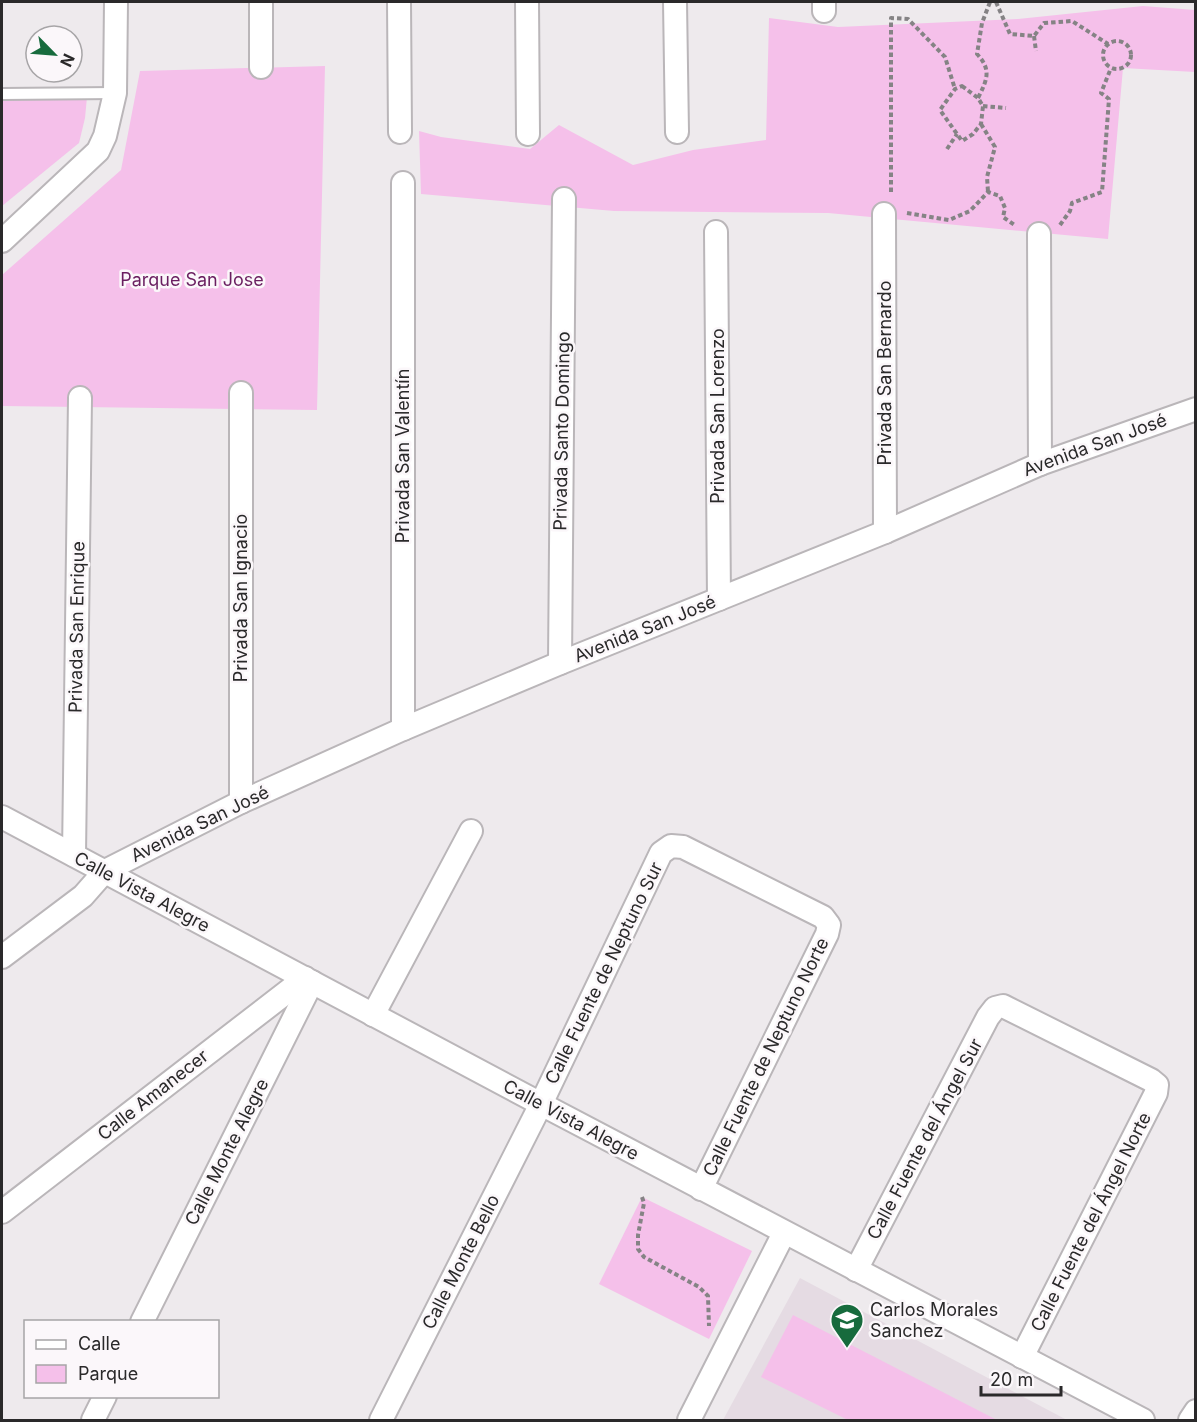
<svg xmlns="http://www.w3.org/2000/svg" width="1197" height="1422" font-family="Inter,sans-serif">
<style>
.built{fill:#e5dbe3}
.green{fill:#f5c0ea}
.lines{fill:none;stroke-linecap:round;stroke-linejoin:round}
.service-casing{stroke:#bab6b9;stroke-width:14}
.minor-casing{stroke:#bab6b9;stroke-width:26}
.path{stroke:#858385;stroke-width:4;stroke-dasharray:4.5 3;stroke-linecap:butt}
.service{stroke:#fff;stroke-width:10}
.minor{stroke:#fff;stroke-width:22}
.labels{text-anchor:middle;stroke-width:5;stroke-linejoin:round;paint-order:stroke}
.park-label{font-size:18px;fill:#6a1e60;stroke:#fbf7fa}
.street-label{font-size:18px;fill:#2a292a;stroke:#fbf7fa}
.poi-label{font-size:18px;fill:#2a292a;stroke:#fbf7fa;text-anchor:start}
</style>
<rect width="100%" height="100%" fill="#eeeaed"/>
<!-- built -->
<polygon class="built" points="800,1278 1067,1420 723,1420"/>
<!-- green -->
<g class="green">
<polygon points="1143,6 1195,10 1195,72 1123,68 1108,239 828,213 614,211 421,194 419,131 441,137 530,149 559,125 633,165 693,150 766,140 769,18 838,27 1018,19"/>
<polygon points="325,66 317,410 2,406 2,275 121,170 140,71"/>
<polygon points="2,93 87,97 85,118 79,143 2,206"/>
<polygon points="642,1197 752,1251 709,1339 599,1284"/>
<polygon points="793,1315 997,1420 848,1420 761,1377"/>
</g>
<g class="lines">
<!-- service casing -->
<g class="service-casing">
<polyline id="service" points="2,94 115,93"/>
</g>
<!-- minor casing -->
<g class="minor-casing">
<g id="minor">
<polyline points="261,2 261,67"/>
<polyline points="399,2 400,132"/>
<polyline points="527,2 528,134"/>
<polyline points="675,2 677,132"/>
<polyline points="824,11 824,2"/>
<polyline points="403,183 403,729"/>
<polyline points="884,214 885,532"/>
<polyline points="716,232 719,599"/>
<polyline points="1039,234 1040,464"/>
<polyline points="2,241 98,151 105,136 115,93 116,2"/>
<polyline points="241,393 241,802"/>
<polyline points="560,663 564,199"/>
<polyline points="2,817 541,1104 1143,1420"/>
<polyline points="74,855 80,398"/>
<polyline points="2,957 83,896 105,871 241,802 403,729 560,663 885,532 1040,464 1196,409"/>
<polyline points="373,1015 471,831"/>
<polyline points="2,1212 305,978"/>
<polyline points="856,1270 988,1017 995,1008 1003,1006 1151,1080 1157,1085 1156,1093 1022,1357"/>
<polyline points="142,1322 312,982"/>
<polyline points="93,1420 105,1396"/>
<polyline points="381,1420 541,1104 661,853 671,846 683,847 823,917 829,925 827,934 701,1189"/>
<polyline points="689,1420 784,1233"/>
<polyline points="1190,1420 1196,1411"/>
</g>
</g>
<!-- path -->
<g class="path">
<polyline points="996,2 1010,34 1034,36 1044,23 1072,21 1108,44"/>
<polyline points="1034,36 1036,51"/>
<circle cx="1117" cy="55" r="14"/>
<polygon points="962,86 978,98 983,106 981,124 973,134 962,141 940,110 955,89"/>
<path d="M978 98C987 80 992 70 977 54L982 23 990 2"/>
<polyline points="983,106 1006,108"/>
<polyline points="981,124 995,147 987,177 988,192"/>
<polyline points="947,149 957,134"/>
<polyline points="891,192 891,18 908,19 945,57 955,89"/>
<polyline points="907,213 949,220 970,211 988,192 1000,196 1005,208 1003,217 1016,226"/>
<polyline points="1060,225 1070,211 1072,203 1102,192 1109,99 1101,93 1111,68"/>
<polyline points="642,1197 644,1203 638,1235 638,1249 644,1257 699,1287 708,1296 709,1326"/>
</g>
<!-- service -->
<use href="#service" class="service"/>
<!-- minor -->
<use href="#minor" class="minor"/>
</g>
<!-- icons -->
<defs>
<g id="school-pin" transform="scale(1.725)"><path d="M0 17L-7.5 6A9.5 9.5 0 1 1 7.5 6Z" fill="#176b3d" stroke="#fbf7fa"/><path d="M0-5L7-2L0 1L-7-2ZM-4 1L0 2.5L4 1V4Q0 6-4 4Z" fill="#fff"/></g>
</defs>
<g fill-rule="evenodd">
<use href="#school-pin" x="847" y="1320"/>
</g>
<g class="labels">
<!-- park labels -->
<g class="park-label">
<text x="192" y="286">Parque San Jose</text>
</g>
<!-- street labels -->
<g class="street-label">
<text transform="translate(885 373) rotate(-90)" y="6">Privada San Bernardo</text>
<text transform="translate(718 416) rotate(-90)" y="6">Privada San Lorenzo</text>
<text transform="translate(562 431) rotate(-89)" y="6">Privada Santo Domingo</text>
<text transform="translate(1095 445) rotate(-20)" y="6">Avenida San José</text>
<text transform="translate(403 456) rotate(-90)" y="6">Privada San Valentín</text>
<text transform="translate(241 598) rotate(-90)" y="6">Privada San Ignacio</text>
<text transform="translate(77 627) rotate(-89)" y="6">Privada San Enrique</text>
<text transform="translate(645 629) rotate(-22)" y="6">Avenida San José</text>
<text transform="translate(200 824) rotate(-26)" y="6">Avenida San José</text>
<text transform="translate(142 892) rotate(28)" y="6">Calle Vista Alegre</text>
<text transform="translate(604 973) rotate(-64)" y="6">Calle Fuente de Neptuno Sur</text>
<text transform="translate(766 1057) rotate(-64)" y="6">Calle Fuente de Neptuno Norte</text>
<text transform="translate(153 1095) rotate(-38)" y="6">Calle Amanecer</text>
<text transform="translate(571 1120) rotate(28)" y="6">Calle Vista Alegre</text>
<text transform="translate(925 1139) rotate(-62)" y="6">Calle Fuente del Ángel Sur</text>
<text transform="translate(227 1152) rotate(-63)" y="6">Calle Monte Alegre</text>
<text transform="translate(1091 1222) rotate(-63)" y="6">Calle Fuente del Ángel Norte</text>
<text transform="translate(461 1262) rotate(-63)" y="6">Calle Monte Bello</text>
</g>
<!-- poi labels -->
<g class="poi-label">
<text x="870" y="1316">Carlos Morales<tspan x="870" dy="21">Sanchez</tspan></text>
</g>
</g>
<!-- border -->
<rect width="1197" height="1422" fill="none" stroke="#2a292a" stroke-width="6"/>
<!-- legend -->
<rect x="24" y="1320" width="195" height="78" fill="#fbf7fa" stroke="#a7a5a7" stroke-width="1.5"/>
<rect x="36" y="1340" width="30" height="9" fill="#ffffff" stroke="#a7a5a7" stroke-width="1.5"/>
<text x="78" y="1350" font-size="18" fill="#2a292a">Calle</text>
<rect x="36" y="1365" width="30" height="18" fill="#f5c0ea" stroke="#a7a5a7" stroke-width="1.5"/>
<text x="78" y="1380" font-size="18" fill="#2a292a">Parque</text>
<!-- north arrow -->
<g transform="translate(54 54) rotate(115)"><circle r="28" fill="#fbf7fa" stroke="#a7a5a7" stroke-width="1.5"/>
<path d="M0-4.5L10 22L0 15L-10 22Z" fill="#176b3d"/>
<text y="-9" font-size="16" font-weight="bold" text-anchor="middle" fill="#2a292a">N</text>
</g>
<!-- scale -->
<path d="M981 1386v9h80v-9" fill="none" stroke="#2a292a" stroke-width="3"/>
<text x="990" y="1386" font-size="18" fill="#2a292a" stroke="#fbf7fa" stroke-width="4.5" paint-order="stroke">20 m</text>
</svg>
